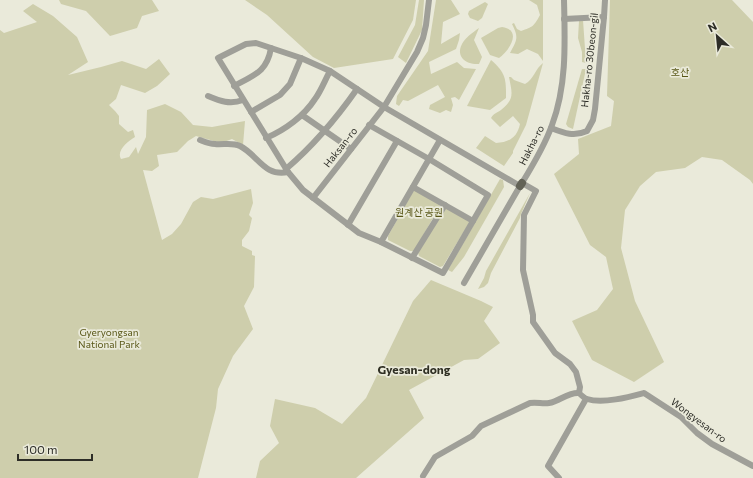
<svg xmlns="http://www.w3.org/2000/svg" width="753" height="478" font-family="Commissioner,'Noto Sans KR',sans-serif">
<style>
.green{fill:#ceceac}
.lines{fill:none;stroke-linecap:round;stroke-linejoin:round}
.minor{stroke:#9f9f98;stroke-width:6}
.major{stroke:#626256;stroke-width:8}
.labels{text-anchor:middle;stroke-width:3.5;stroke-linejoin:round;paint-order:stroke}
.street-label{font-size:10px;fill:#2d2d27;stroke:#eaeada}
.park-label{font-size:10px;fill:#595717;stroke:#eaeada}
.quarter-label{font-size:12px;font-weight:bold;fill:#303024;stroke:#eaeada}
</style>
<rect width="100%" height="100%" fill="#eaeada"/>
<!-- green -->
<g class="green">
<polygon points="59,0 152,0 159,11 142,16 137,28 110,36 86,11 61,4"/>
<polygon points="245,0 416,0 413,20 393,59 334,68 313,57 267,15"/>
<polygon points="419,0 424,0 422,30 406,63 398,57 415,25"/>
<polygon points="436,0 451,0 460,14 443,22 441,44 460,33 459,40 456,49 429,62 431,74 457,62 464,68 476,69 459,100 455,97 451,98 453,105 451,112 446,110 440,113 429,109 430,105 445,97 438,85 408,101 403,100 399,106 396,104 397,96 428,51"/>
<path d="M529 0H543V61L538 54 527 49 518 54 510 53C517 40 519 38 512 24L514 23 517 29 521 31C533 27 534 26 540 15L537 5Z"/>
<polygon points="610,0 732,0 753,22 753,184 750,180 722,160 702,157 685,168 656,172 640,186 625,210 621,248 635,301 664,362 634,382 592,360 572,321 597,310 613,289 606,257 590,245 554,174 579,154 578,139 611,126 614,101 607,96"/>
<polygon points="485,2 488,4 482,18 478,21 470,18 468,14 469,11"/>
<path d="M33 4 53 16 77 37 88 62 68 75 101 67 122 61 146 69 159 59 170 74 157 86 145 93 121 85 116 99 109 105 115 111 119 116V124L128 132 133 130 135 137C128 141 116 151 121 159L129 157 136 147 138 154 146 137 147 110 165 104 181 112 193 125 212 127 245 121 243 145 232 139 221 143 196 136 188 141 177 152 157 155 159 166 152 171 143 170 162 240 172 234 181 224 193 202 201 197 213 199 251 189 253 203 249 215 252 218 249 231 242 240V246L252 251V255L255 256 254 287 244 306 253 329 233 356 218 389 216 408 198 478H0V30L4 33 37 22 23 11Z"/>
<polygon points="580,20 583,20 586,63 582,62 582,52 578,38 579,21"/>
<path d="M502 27C523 30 509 51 499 58L490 55 481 38 498 28Z"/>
<path d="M479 28 474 40 482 57 479 64C467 65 455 57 462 44 466 37 472 33 479 28Z"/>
<path d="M491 60C506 73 506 79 506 98L490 110 467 106Z"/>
<path d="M543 63 526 125 513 151V153L504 166 476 148 485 136 496 143C509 142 517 138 520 124L513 116 500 127 491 118C494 113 497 113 501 110 515 99 512 93 509 77H511L514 80 525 84C534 79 535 69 543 63Z"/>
<polygon points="582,69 586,69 573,129 568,127 566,124"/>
<polygon points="500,179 503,180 504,187 464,257 452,272 448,270"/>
<polygon points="414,190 439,203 440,206 414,251 410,251 388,240 388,236"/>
<polygon points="530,193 521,214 520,218 491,273 488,283 484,287 478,289 484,278 486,271"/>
<polygon points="447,208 468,220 469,223 443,266 440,267 419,256 418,253 445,209"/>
<polygon points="431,280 481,301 493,307 484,321 500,343 478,359 464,360 409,390 424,418 356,478 256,478 260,461 279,443 270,426 275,399 315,408 342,424 366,398 413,301"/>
</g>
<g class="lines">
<!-- minor -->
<g class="minor">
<path d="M564 0C565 42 567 85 552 125 545 145 533 165 522 183L536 191 524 215 523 270 533 315V322L555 353 570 364 576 372 580 387 579 393C581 395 584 398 587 399 603 404 629 397 644 393L681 417 697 433 712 444 753 466"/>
<polyline points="564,19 604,17"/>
<path d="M234 86C254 75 267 72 271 48"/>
<path d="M208 96C220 101 230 105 243 100"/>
<polyline points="251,112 280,95 290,84 301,58"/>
<polyline points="302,115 351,149"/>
<polyline points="369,125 429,159 488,195 443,273 381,242 359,233 303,190 288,172 218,58 246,44 256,43 301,58 330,71 384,107 520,186 464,283"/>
<path d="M551 128C564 133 574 137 587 131L593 120 595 109 604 17 605 0"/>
<path d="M266 138C285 130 304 116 315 99 321 91 325 80 330 71"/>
<path d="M200 140C205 142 209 144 215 144 223 145 232 142 240 146 258 155 264 177 288 172"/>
<path d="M286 169C314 145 336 119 357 89"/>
<polyline points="413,187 473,221"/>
<polyline points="313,198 384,107 417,52 423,38 426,25 429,0"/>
<polyline points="348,225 397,141"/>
<polyline points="381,242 440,140"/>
<polyline points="412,258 445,205"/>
<path d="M423 476 435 457 472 436 481 426 530 403C537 402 543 404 549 403 560 401 568 392 579 393"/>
<polyline points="559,478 548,466 586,399"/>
</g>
<!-- major -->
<polyline class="major" points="520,186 522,183"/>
</g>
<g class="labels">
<!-- street labels -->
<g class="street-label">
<text transform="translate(589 60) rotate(-84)" y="4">Hakha-ro 30beon-gil</text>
<text transform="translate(531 145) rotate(-63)" y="4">Hakha-ro</text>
<text transform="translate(340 147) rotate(-52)" y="4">Haksan-ro</text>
<text transform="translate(699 420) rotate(37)" y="4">Wongyesan-ro</text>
</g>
<!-- park labels -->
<g class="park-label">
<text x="680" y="76">호산</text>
<text x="419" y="216">원계산 공원</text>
<text x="109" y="336">Gyeryongsan<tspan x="109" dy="12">National Park</tspan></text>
</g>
<!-- quarter labels -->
<g class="quarter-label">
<text x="414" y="374">Gyesan-dong</text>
</g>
</g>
<!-- north arrow -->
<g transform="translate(717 36) rotate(333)" stroke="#eaeada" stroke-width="3" paint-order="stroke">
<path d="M0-3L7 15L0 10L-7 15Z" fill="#2d2d27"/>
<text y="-6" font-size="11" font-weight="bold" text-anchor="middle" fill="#2d2d27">N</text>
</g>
<!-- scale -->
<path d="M18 454v6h74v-6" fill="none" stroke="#2d2d27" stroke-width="2"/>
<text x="24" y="454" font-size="12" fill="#2d2d27" stroke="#eaeada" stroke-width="3" paint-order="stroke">100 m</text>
</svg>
